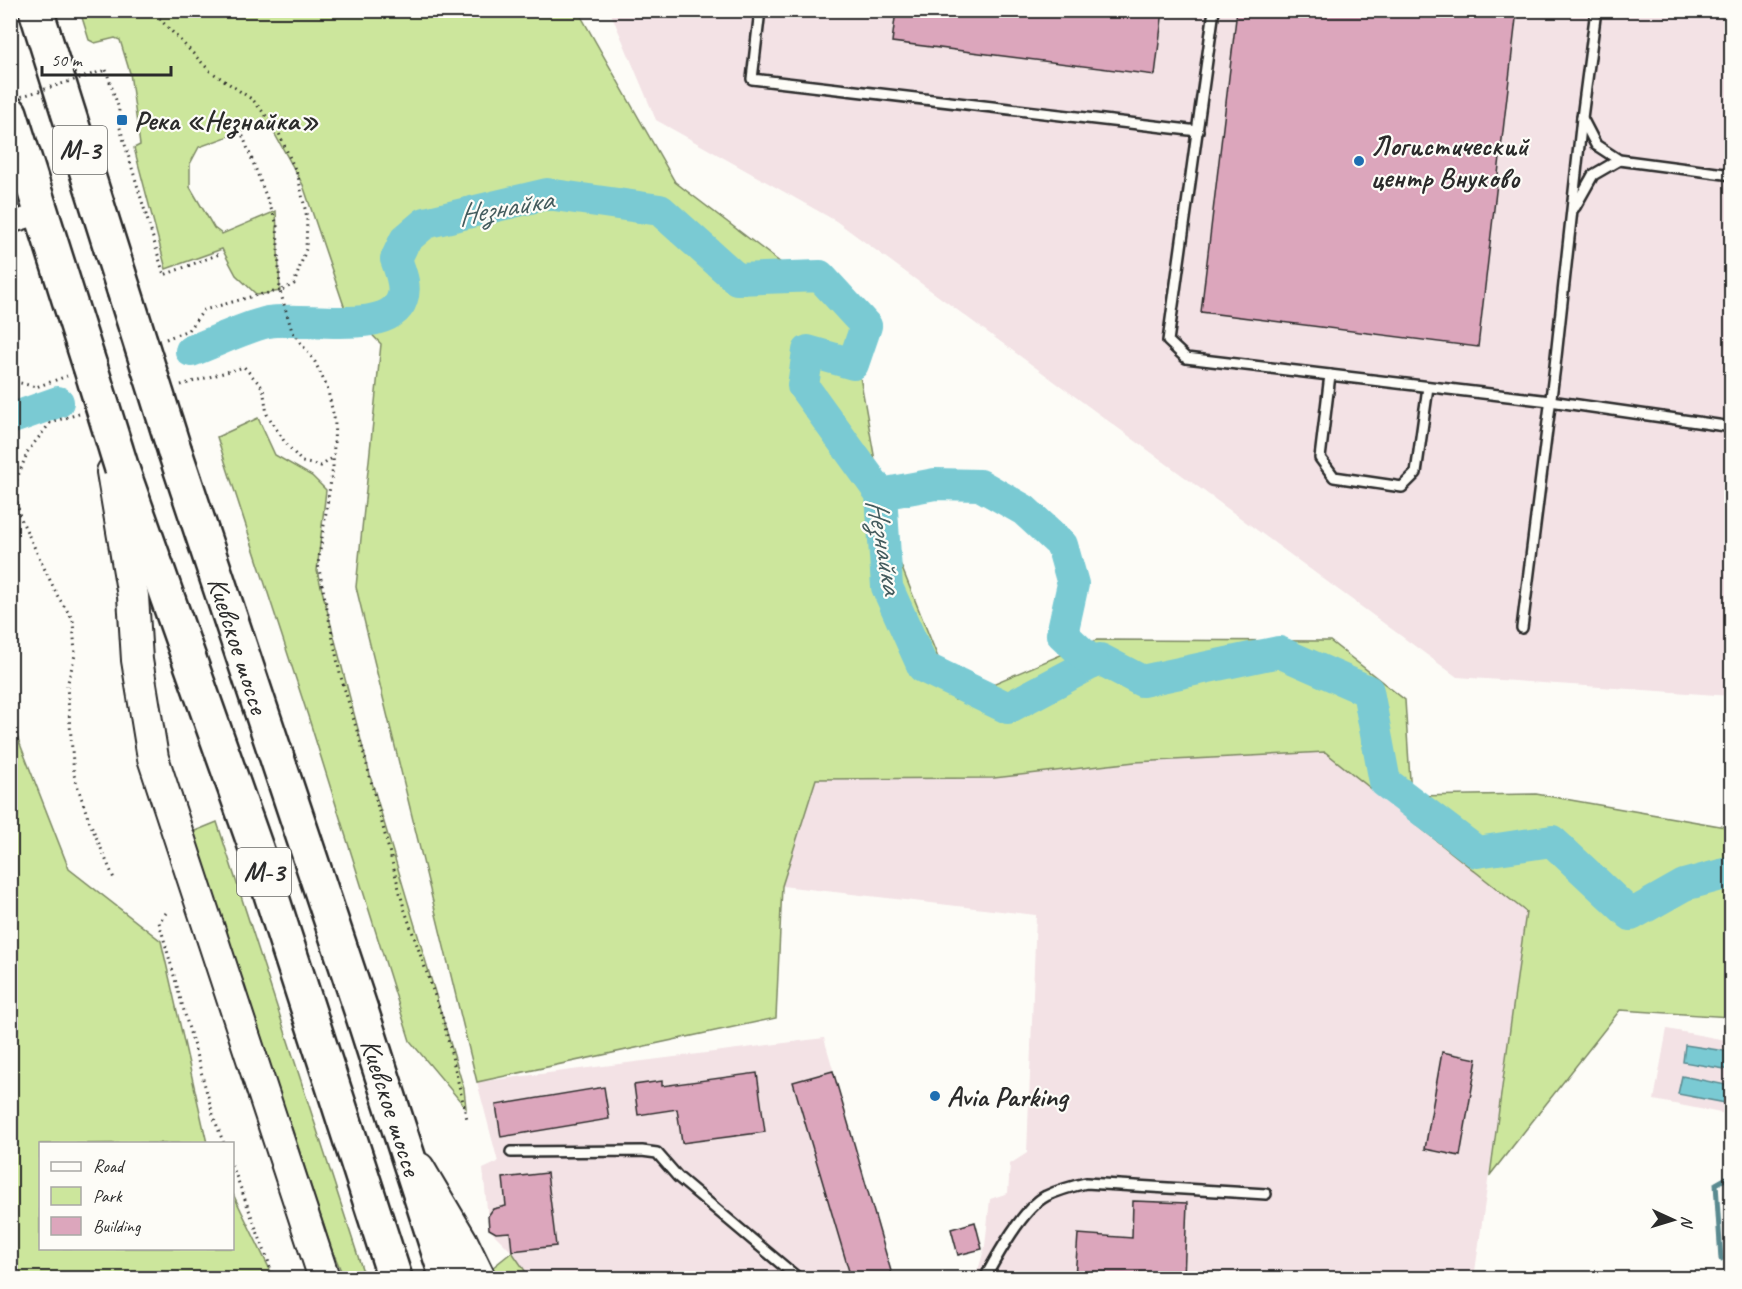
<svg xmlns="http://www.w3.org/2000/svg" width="1742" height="1289" font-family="Caveat,sans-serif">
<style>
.built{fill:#f3e2e5}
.green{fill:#cce69c;stroke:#7c8864;stroke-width:1.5}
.water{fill:#7acad3;stroke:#5a8a90;stroke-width:1.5}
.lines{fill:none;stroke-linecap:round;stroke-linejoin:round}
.stream{stroke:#5a8a90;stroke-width:5}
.river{stroke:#7acad3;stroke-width:32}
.building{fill:#dca6bc;stroke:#2b2b2b;stroke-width:1.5}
.lane-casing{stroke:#2b2b2b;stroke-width:14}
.street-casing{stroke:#2b2b2b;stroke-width:24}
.primary-casing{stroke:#2b2b2b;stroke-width:34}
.highway-casing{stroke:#2b2b2b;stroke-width:38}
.path{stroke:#2b2b2b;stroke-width:3;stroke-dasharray:1.5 4.5;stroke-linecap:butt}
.lane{stroke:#fdfcf7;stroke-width:9}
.street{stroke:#fdfcf7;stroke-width:20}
.primary{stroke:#fdfcf7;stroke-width:30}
.highway{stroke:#fdfcf7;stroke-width:33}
.highway-bridge-casing{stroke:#2b2b2b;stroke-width:38;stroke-linecap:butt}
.path-bridge{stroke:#2b2b2b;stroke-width:3;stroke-dasharray:1.5 4.5;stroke-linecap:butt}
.highway-bridge{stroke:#fdfcf7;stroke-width:33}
.poi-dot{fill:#1f6fb2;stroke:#fdfcf7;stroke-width:2}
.labels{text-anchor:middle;stroke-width:4.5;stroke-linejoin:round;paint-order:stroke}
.shield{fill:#fdfcf7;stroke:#6a6a68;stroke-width:1.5}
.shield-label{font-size:27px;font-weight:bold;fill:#2b2b2b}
.poi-label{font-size:28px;font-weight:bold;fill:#2b2b2b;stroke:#fdfcf7;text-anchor:start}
.street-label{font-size:28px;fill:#2b2b2b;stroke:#fdfcf7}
.water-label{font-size:30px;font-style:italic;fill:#435b5d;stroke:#fdfcf7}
</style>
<rect width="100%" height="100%" fill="#fdfcf7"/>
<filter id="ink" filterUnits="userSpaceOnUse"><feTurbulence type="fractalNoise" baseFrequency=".0167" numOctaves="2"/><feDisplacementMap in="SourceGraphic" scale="12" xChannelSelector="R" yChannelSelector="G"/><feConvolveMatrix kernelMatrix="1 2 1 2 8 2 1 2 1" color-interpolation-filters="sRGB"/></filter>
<g filter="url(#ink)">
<!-- built -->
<g class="built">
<polygon points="610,11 1731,11 1731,696 1457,677 836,221 656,120"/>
<polygon points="1325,752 1527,912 1474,1278 971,1278 979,1267 985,1246 990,1199 1008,1193 1010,1164 1027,1153 1036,915 782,886 816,779 994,778 1135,762"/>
<polygon points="1667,1029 1731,1041 1731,1115 1654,1100"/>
<polygon points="824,1038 893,1278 530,1278 512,1252 489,1229 483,1169 498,1162 477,1082"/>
</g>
<!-- green -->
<g class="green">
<polygon points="80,11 578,11 675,182 849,315 888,533 955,700 1096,640 1330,641 1405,700 1411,796 1536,794 1731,828 1731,1017 1620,1010 1490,1175 1526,912 1325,752 1135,762 994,778 816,779 782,886 776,1018 477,1082 356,587 381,344 344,306 303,185 268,122 199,147 190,164 190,187 214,228 222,234 276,211 280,291 257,295 236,275 222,249 166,269 134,148 140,145 130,73 120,40 115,38 95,43 89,40"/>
<polygon points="258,418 275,455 312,476 326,490 317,571 371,779 464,1089 466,1108 410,1041 309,719 217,437"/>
<polygon points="11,721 69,869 161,941 207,1143 40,1144 40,1248 232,1248 233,1194 274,1278 11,1278"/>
<polygon points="217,822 365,1278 344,1278 331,1247 292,1128 288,1129 190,833"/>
<polygon points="512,1252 530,1278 496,1278 492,1268"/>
</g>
<!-- water -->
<g class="water">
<polygon points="1685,1045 1731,1052 1731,1070 1683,1062"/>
<polygon points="1682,1076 1731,1086 1731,1104 1678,1094"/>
</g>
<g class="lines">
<!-- stream -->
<polyline class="stream" points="1721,1259 1716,1184 1732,1175"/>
<!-- river -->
<g class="river">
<path d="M191 351C215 342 243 328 268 322 301 315 389 337 402 299 407 286 400 271 396 259L405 240 425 223 547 194 660 210 737 279 820 276 866 326 853 364 808 351 803 386 881 494 887 587 923 667 1008 708 1100 659 1142 681 1279 652 1368 691 1385 782 1477 852 1552 841 1631 915 1684 885 1732 872"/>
<polyline points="10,419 58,402"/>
<polyline points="881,494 935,484 980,485 1024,510 1062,545 1073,584 1062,634 1093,663"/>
</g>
</g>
<!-- building -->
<g class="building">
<polygon points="896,10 1163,10 1155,75 892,42"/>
<polygon points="1237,10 1517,10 1478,347 1201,312"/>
<polygon points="1442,1052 1477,1059 1460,1156 1425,1149"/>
<polygon points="833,1071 893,1278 851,1278 793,1082"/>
<polygon points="757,1073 765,1132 682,1143 677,1109 638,1115 634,1085 662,1081 662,1086"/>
<polygon points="604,1087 609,1119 501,1137 496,1105"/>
<polygon points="547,1173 556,1246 512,1251 510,1232 496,1233 489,1229 488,1216 493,1209 506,1206 503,1178"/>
<polygon points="1133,1201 1187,1203 1184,1278 1075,1278 1078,1234 1132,1238"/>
<polygon points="975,1222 982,1249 958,1255 951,1229"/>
</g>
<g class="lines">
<!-- lane casing -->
<g class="lane-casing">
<g id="lane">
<polyline points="760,10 752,79 1198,131"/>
<polyline points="1214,10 1168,341 1186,358 1550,401 1732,427"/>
<polyline points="1596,10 1582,118 1596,145 1619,160 1732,175"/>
<polyline points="1575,207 1593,175 1619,160"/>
<polyline points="1330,375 1320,458 1334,477 1402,487 1416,473 1428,387"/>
<polyline points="1522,628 1555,366 1582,118"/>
<polyline points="511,1152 642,1151 657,1153 678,1177 798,1278"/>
<path d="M985 1278C997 1256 1023 1208 1046 1196 1059 1190 1073 1186 1086 1183L1266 1194"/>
</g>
</g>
<!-- street casing -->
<g class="street-casing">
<polyline id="street" points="10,223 42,213"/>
</g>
<!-- primary casing -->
<g class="primary-casing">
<g id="primary">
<polyline points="112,472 133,596 137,660 153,758 324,1278"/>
<polyline points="419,1168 462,1241 480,1278"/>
</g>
</g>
<!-- highway casing -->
<g class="highway-casing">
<g id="highway">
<polyline points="36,10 124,290"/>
<polyline points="10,113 90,366"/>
<polyline points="175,452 361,1010 447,1278"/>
<polyline points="122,469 257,851 395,1278"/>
</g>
</g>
<!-- path -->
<g class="path">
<polyline points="151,10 210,71 253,100 277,129 298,176 307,218 306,249 294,284 280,291 292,331 315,362 327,387 335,422 333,467 318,564 340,674 364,754 404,908 443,1019 467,1119"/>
<polyline points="106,70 119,109 118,121 164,275 222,253"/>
<polyline points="166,339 188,330 204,310 257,295 280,291 277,224 237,121"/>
<polyline points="10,378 13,381 36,387 67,376"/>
<polyline points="181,385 244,367 263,388 267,414 284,441 302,462 321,466 334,457"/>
<polyline points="79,414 51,422 28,451 14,486 20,517 57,595 73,620 75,655 67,686 74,775 88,818 115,881"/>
<polyline points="166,913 159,922 214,1118 224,1144"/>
<polyline points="232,1165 268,1260 273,1278"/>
</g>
<!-- lane -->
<use href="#lane" class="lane"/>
<!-- street -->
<use href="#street" class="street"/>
<!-- primary -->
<use href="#primary" class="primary"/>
<!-- highway -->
<use href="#highway" class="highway"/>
<!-- highway-bridge casing -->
<g class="highway-bridge-casing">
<g id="highway-bridge">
<polyline points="124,290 175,452"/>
<polyline points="90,366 122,469"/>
</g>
</g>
<!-- path-bridge -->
<polyline class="path-bridge" points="10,100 106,70"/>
<!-- highway-bridge -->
<use href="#highway-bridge" class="highway-bridge"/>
</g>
</g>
<!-- markers -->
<g class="poi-dot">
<rect x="116" y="114" width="12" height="12" rx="3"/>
<circle cx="1359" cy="161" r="6"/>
<circle cx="935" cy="1096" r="6"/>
</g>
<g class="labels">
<!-- shield labels -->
<g class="shield">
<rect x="53" y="126" width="54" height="48" rx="4.5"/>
<rect x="237" y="848" width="54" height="48" rx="4.5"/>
</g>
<g class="shield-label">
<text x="80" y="159">М-3</text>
<text x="264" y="881">М-3</text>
</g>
<!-- poi labels -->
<g class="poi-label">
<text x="134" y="130">Река «Незнайка»</text>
<text x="1371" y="155">Логистический<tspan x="1371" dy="32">центр Внуково</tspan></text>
<text x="947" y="1106">Avia Parking</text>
</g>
<!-- street labels -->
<g class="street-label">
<text transform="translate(239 645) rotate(72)" y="10">Киевское шоссе</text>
<text transform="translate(392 1107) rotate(72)" y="10">Киевское шоссе</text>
</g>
<!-- water labels -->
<g class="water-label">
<text transform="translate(505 207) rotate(-10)" y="10">Незнайка</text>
<text transform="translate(885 546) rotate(80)" y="10">Незнайка</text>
</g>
</g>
<!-- margin -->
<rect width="1742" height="1289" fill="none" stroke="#fdfcf7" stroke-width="36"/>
<rect x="18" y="18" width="1706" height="1253" fill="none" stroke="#2b2b2b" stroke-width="2" filter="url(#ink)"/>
<!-- legend -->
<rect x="39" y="1142" width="195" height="108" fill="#fdfcf7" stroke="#a9a8a5" stroke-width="1.5"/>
<rect x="51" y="1162" width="30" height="9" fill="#fdfcf7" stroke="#a9a8a5" stroke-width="1.5"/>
<text x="93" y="1172" font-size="18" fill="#2b2b2b">Road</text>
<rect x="51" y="1187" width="30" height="18" fill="#cce69c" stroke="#a9a8a5" stroke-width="1.5"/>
<text x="93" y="1202" font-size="18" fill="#2b2b2b">Park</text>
<rect x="51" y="1217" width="30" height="18" fill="#dca6bc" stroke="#a9a8a5" stroke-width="1.5"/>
<text x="93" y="1232" font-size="18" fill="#2b2b2b">Building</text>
<!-- north arrow -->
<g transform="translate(1673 1220) rotate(94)" stroke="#fdfcf7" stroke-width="4.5" paint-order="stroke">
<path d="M0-4.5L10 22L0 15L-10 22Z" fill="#2b2b2b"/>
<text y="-9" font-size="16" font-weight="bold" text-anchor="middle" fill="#2b2b2b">N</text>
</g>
<!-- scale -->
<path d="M42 66v9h129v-9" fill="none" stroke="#2b2b2b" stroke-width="3"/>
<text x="51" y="66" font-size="18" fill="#2b2b2b" stroke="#fdfcf7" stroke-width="4.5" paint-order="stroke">50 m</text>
</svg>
